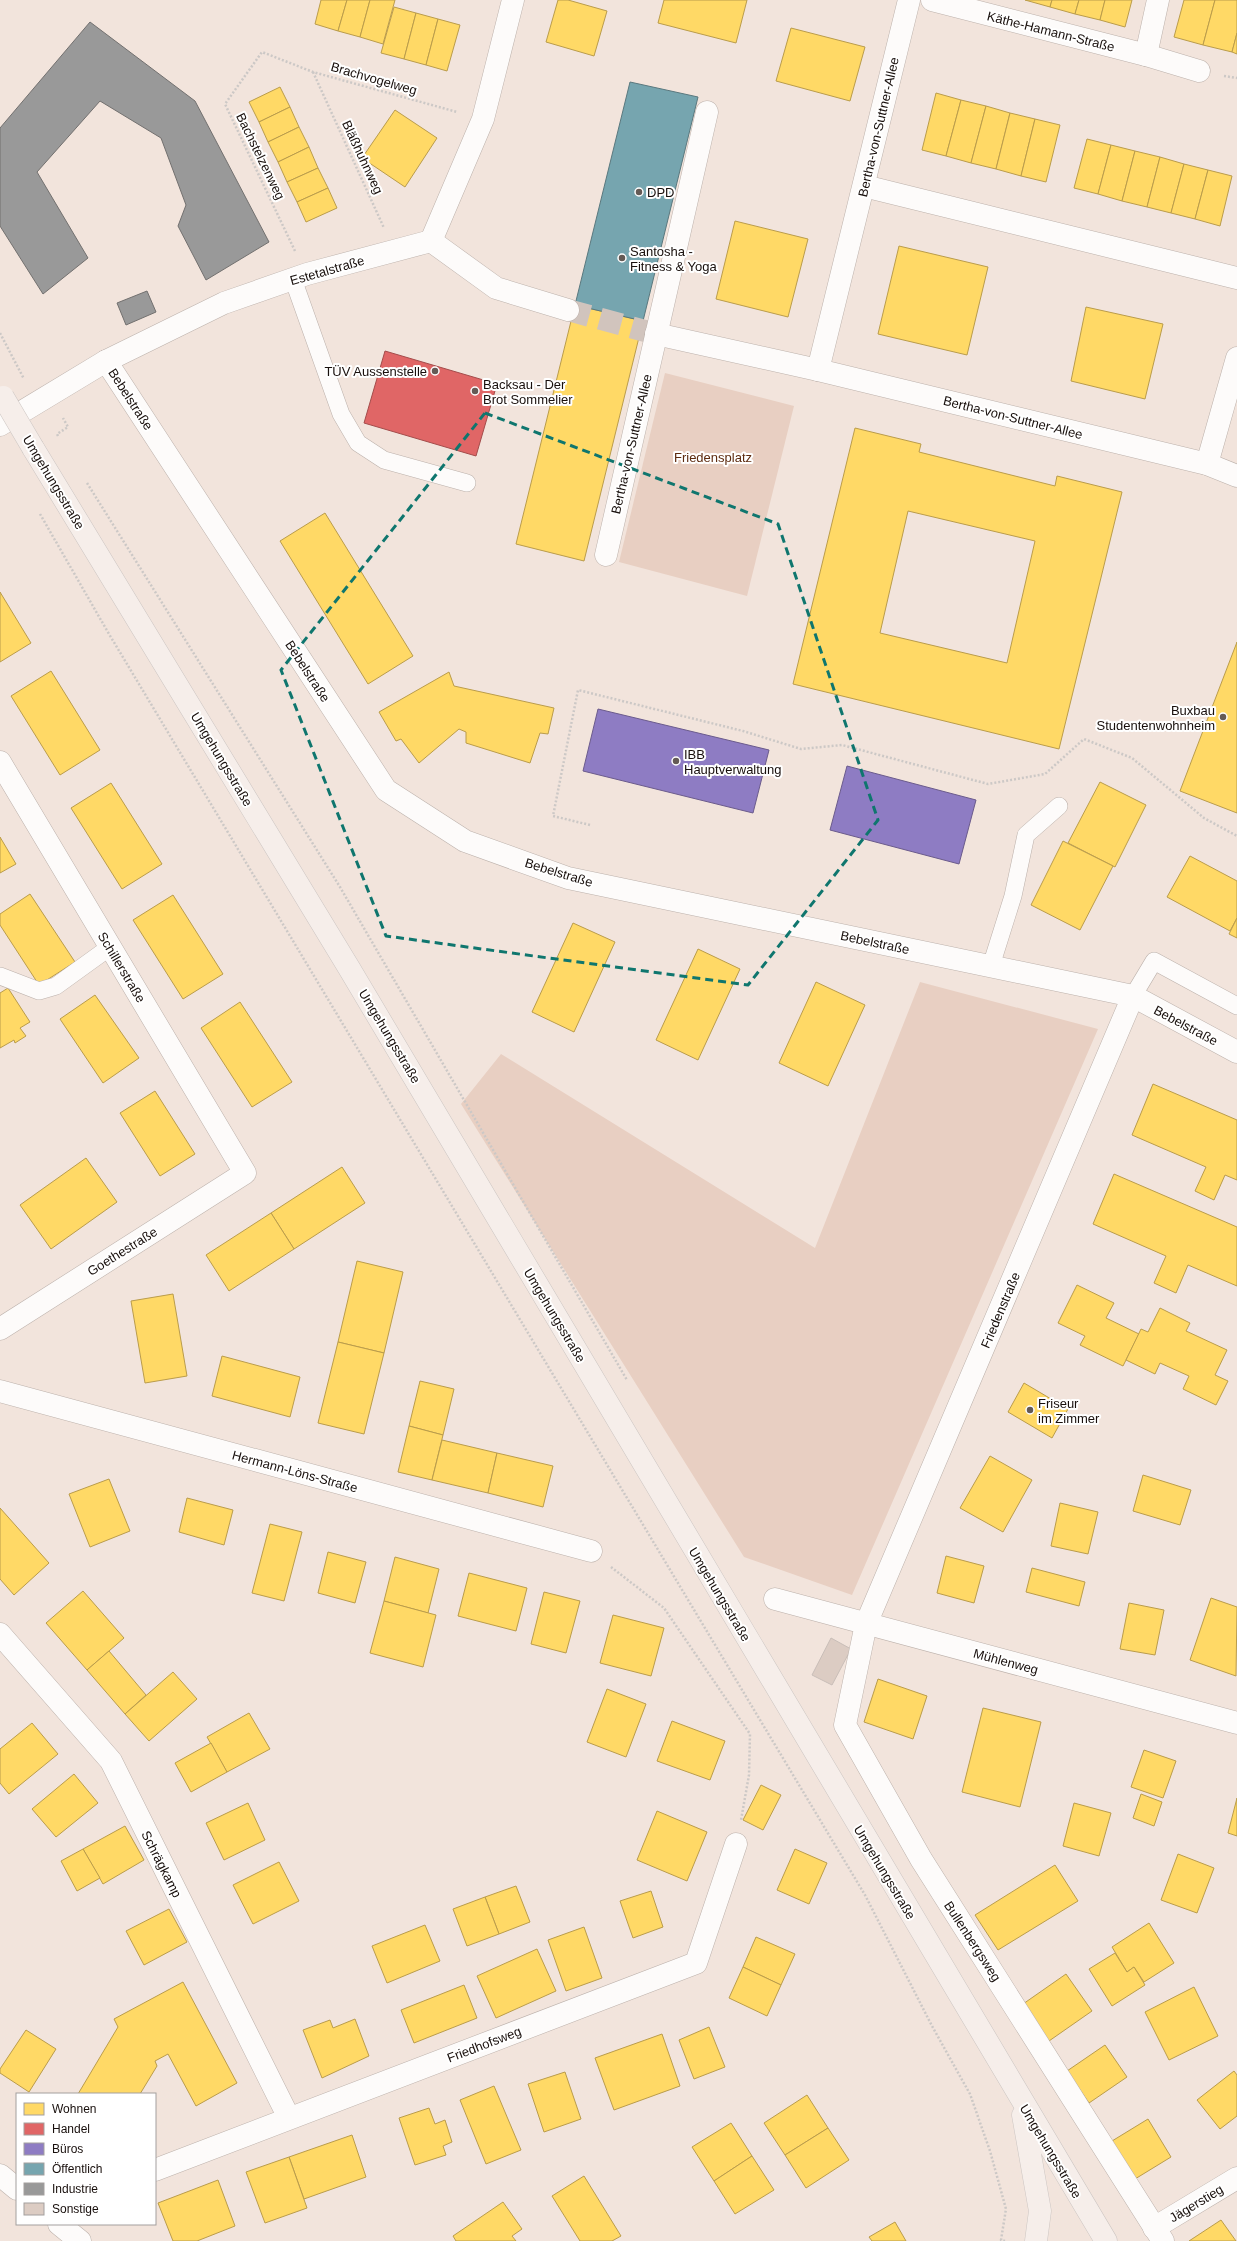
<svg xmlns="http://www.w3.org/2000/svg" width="1237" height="2241" font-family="Helvetica,sans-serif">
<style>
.green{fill:#e8cfc2}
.homes{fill:#ffd966;stroke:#ba9c4b;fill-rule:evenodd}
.shops{fill:#e06666;stroke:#a44c4b}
.offices{fill:#8e7cc3;stroke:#6b5b8c}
.public{fill:#76a5af;stroke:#5a787e}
.industry{fill:#999;stroke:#72706f}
.building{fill:#dcccc3;stroke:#c9beb8}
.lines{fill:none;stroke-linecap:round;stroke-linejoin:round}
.street-tunnel{stroke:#d1c4bd;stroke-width:22;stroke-dasharray:22 11;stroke-linecap:butt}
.lane-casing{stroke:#bcb1ab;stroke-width:18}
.street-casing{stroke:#bcb1ab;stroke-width:23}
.primary-casing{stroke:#ccc5c2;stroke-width:23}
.path{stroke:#ccc8c6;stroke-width:2.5;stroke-dasharray:2 2;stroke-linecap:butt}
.lane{stroke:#fdfbfa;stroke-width:17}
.street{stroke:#fdfbfa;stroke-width:22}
.primary{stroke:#f6eeea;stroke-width:22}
.primary-bridge-casing{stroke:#ccc5c2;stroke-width:23;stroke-linecap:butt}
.primary-bridge{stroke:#f6eeea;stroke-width:22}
.marked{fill:none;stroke:#0f766e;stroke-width:3;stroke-dasharray:8 5;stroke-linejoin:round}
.poi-dot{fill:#645a55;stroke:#fff;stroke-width:1.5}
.labels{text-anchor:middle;stroke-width:4;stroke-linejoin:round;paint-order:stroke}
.street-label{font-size:13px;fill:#180f0c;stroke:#fff}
.poi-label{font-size:13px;fill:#180f0c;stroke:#fff;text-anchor:start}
.park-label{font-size:13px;fill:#5d2b0f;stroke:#fff}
</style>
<rect width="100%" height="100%" fill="#f2e4dc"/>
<!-- green -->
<g class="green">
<polygon points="665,373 794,406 747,596 619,562"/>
<polygon points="920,982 1098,1029 852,1595 744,1557 461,1104 501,1054 815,1248"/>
</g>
<!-- homes -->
<g class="homes">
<polygon points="321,0 347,0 338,31 315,24"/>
<polygon points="347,0 370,0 360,37 338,31"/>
<polygon points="370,0 395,0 383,44 360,37"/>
<polygon points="558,0 568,0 607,11 594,56 546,42"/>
<polygon points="664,0 747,0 736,43 658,23"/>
<polygon points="1025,0 1052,0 1050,7"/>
<polygon points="1052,0 1079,0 1075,14 1050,7"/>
<polygon points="1079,0 1105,0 1100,20 1075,14"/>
<polygon points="1105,0 1132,0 1125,27 1100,20"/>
<polygon points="1184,0 1215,0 1203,45 1174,37"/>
<polygon points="1215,0 1237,0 1237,33 1232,52 1203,45"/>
<polygon points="394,7 416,13 404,59 381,53"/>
<polygon points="416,13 438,19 426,65 404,59"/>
<polygon points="438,19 460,25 447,71 426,65"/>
<polygon points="791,28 865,47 850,101 776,81"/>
<polygon points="1237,33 1237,54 1232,52"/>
<polygon points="280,87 290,107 259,122 249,102"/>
<polygon points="936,93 961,100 946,156 922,150"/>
<polygon points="961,100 986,106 971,163 946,156"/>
<polygon points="986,106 1010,113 996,169 971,163"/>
<polygon points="290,107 299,127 268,142 259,122"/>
<polygon points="395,110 437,138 405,187 362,158"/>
<polygon points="1010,113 1035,119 1021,176 996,169"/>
<polygon points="1035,119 1060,125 1046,182 1021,176"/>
<polygon points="299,127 309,147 278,162 268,142"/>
<polygon points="1087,139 1111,145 1098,194 1074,188"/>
<polygon points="1111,145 1135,151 1122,201 1098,194"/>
<polygon points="309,147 318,168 287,182 278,162"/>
<polygon points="1135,151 1160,157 1147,207 1122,201"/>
<polygon points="1160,157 1184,164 1171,213 1147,207"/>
<polygon points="1184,164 1208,170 1195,219 1171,213"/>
<polygon points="318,168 328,188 297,202 287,182"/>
<polygon points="1208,170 1232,176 1220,226 1195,219"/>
<polygon points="328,188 337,208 306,222 297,202"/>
<polygon points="735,221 808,239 788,317 716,299"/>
<polygon points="899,246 988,267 967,355 878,334"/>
<polygon points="575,305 643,321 584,561 516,544"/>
<polygon points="1086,307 1163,324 1145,399 1071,381"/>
<path d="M855 428 921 444 919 452 1055 486 1057 476 1122 492 1059 749 793 684ZM908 511 1035 541 1007 663 880 633Z"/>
<polygon points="325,513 413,656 368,684 280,541"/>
<polygon points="0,592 31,643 0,662"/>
<polygon points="1237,642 1237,813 1180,791"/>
<polygon points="51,671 100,750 60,775 11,696"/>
<polygon points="449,672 454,686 554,708 548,734 540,733 530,763 466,743 466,732 459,729 419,763 401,739 396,741 379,712"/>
<polygon points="1100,782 1146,805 1115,867 1068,843"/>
<polygon points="111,783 162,864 122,889 71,808"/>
<polygon points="0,837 16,864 0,873"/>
<polygon points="1063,841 1113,866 1080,930 1031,905"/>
<polygon points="1190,856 1237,881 1237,918 1230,931 1167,897"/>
<polygon points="30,894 75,962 39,985 0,925 0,914"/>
<polygon points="173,895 223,974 183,999 133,920"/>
<polygon points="1237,918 1237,938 1229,934"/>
<polygon points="573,923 615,942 574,1032 532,1012"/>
<polygon points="698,949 740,969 698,1060 656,1040"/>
<polygon points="816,982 865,1005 828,1086 779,1063"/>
<polygon points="8,988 30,1022 20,1028 26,1036 15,1043 14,1040 0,1048 0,993"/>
<polygon points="95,995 139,1058 103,1083 60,1019"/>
<polygon points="240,1002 292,1082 252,1107 201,1028"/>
<polygon points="1153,1084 1237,1120 1237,1180 1225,1175 1214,1200 1195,1191 1206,1167 1132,1135"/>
<polygon points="155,1091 195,1154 160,1176 120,1113"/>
<polygon points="86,1158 117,1202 51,1249 20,1205"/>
<polygon points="342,1167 365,1203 294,1249 271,1213"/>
<polygon points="1114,1174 1237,1227 1237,1286 1188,1265 1176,1293 1154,1283 1166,1256 1093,1224"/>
<polygon points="271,1213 294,1249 229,1291 206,1255"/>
<polygon points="357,1261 403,1272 384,1353 338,1342"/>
<polygon points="1077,1285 1114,1303 1106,1318 1139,1334 1123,1366 1080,1345 1085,1336 1058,1323"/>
<polygon points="173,1294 187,1376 145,1383 131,1301"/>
<polygon points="1160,1308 1190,1323 1186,1331 1227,1350 1215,1375 1228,1381 1216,1405 1183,1389 1189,1376 1160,1363 1155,1374 1126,1360 1141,1329 1148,1332"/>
<polygon points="338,1342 384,1353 364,1434 318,1423"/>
<polygon points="222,1356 300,1377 290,1417 212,1396"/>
<polygon points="420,1381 454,1389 443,1435 409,1426"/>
<polygon points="1024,1383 1068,1409 1052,1438 1008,1412"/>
<polygon points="409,1426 443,1435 432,1480 398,1472"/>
<polygon points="442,1440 497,1453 488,1493 432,1480"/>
<polygon points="497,1453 553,1466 543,1507 488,1493"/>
<polygon points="990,1456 1032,1480 1003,1532 960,1508"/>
<polygon points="1143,1475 1191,1490 1180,1525 1133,1511"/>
<polygon points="109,1479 130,1531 90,1547 69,1494"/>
<polygon points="187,1498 233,1510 224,1545 179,1532"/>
<polygon points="1060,1503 1098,1512 1088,1554 1051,1546"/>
<polygon points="0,1508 49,1563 14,1595 0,1579"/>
<polygon points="270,1524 302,1532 284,1601 252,1593"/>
<polygon points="328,1552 366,1562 355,1603 318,1593"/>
<polygon points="946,1556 984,1566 974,1603 937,1593"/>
<polygon points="395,1557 439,1569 428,1613 384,1601"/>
<polygon points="1032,1568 1085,1582 1079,1606 1026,1592"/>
<polygon points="469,1573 527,1588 516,1631 458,1616"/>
<polygon points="83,1591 124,1638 87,1670 46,1623"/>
<polygon points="544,1592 580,1601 566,1653 531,1644"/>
<polygon points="1211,1598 1237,1607 1236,1676 1190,1660"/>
<polygon points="384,1601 436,1615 423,1667 370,1653"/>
<polygon points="1129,1603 1164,1610 1155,1655 1120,1649"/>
<polygon points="613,1615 664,1628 651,1676 600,1663"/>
<polygon points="109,1651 146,1695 125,1714 87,1670"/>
<polygon points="173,1672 197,1699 149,1741 125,1714"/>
<polygon points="878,1679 927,1696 913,1739 864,1722"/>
<polygon points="607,1689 646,1704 626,1757 587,1742"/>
<polygon points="983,1708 1041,1722 1020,1807 962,1792"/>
<polygon points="249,1713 270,1749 227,1772 207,1737"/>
<polygon points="672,1721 725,1741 710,1780 657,1761"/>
<polygon points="32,1723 58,1754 9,1794 0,1783 0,1749"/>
<polygon points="211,1743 227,1772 191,1792 175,1763"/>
<polygon points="1144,1750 1176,1761 1163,1798 1131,1787"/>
<polygon points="74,1774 98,1803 56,1837 32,1809"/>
<polygon points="761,1785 781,1795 763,1830 743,1820"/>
<polygon points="1141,1794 1162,1802 1154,1826 1133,1818"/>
<polygon points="1237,1798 1237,1836 1228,1833"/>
<polygon points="248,1803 265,1840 224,1860 206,1823"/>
<polygon points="1074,1803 1111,1813 1099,1856 1063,1846"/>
<polygon points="657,1811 707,1832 687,1881 637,1860"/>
<polygon points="125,1826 144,1860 103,1884 83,1849"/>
<polygon points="83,1849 100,1878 77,1891 61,1861"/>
<polygon points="795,1849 827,1863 809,1904 777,1890"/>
<polygon points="1178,1854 1214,1868 1197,1913 1161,1900"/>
<polygon points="279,1862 299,1901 253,1924 233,1885"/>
<polygon points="1055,1865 1078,1901 998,1950 975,1915"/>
<polygon points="516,1886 530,1922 499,1934 485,1897"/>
<polygon points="651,1891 663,1927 633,1938 620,1901"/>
<polygon points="485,1897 499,1934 467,1946 453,1909"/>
<polygon points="169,1909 187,1942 144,1965 126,1931"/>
<polygon points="1149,1923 1174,1963 1144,1982 1134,1967 1127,1972 1112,1947"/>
<polygon points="425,1925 440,1961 387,1983 372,1946"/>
<polygon points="584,1927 602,1978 566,1991 548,1940"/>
<polygon points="756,1937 795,1954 781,1985 743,1967"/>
<polygon points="537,1949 556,1991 496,2018 477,1976"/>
<polygon points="1115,1953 1127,1972 1134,1967 1145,1985 1112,2006 1089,1969"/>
<polygon points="743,1967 781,1985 767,2016 729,1998"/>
<polygon points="1066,1974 1092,2011 1049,2041 1023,2004"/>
<polygon points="183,1982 237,2083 196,2106 168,2054 155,2061 157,2066 140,2094 78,2094 118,2027 114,2019"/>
<polygon points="464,1985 477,2018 414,2043 401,2010"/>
<polygon points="1194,1987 1218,2036 1169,2060 1145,2012"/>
<polygon points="355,2019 369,2056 322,2078 303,2030 330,2020 333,2028"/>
<polygon points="709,2027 725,2067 694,2079 679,2040"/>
<polygon points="26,2030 56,2049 29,2092 0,2073 0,2069"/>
<polygon points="662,2034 680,2086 614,2110 595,2058"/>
<polygon points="1105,2045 1127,2077 1089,2103 1067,2071"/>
<polygon points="1234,2071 1237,2075 1237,2116 1220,2129 1197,2100"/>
<polygon points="565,2072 581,2119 544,2132 528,2084"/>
<polygon points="494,2086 521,2150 486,2164 460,2100"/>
<polygon points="807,2095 828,2128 785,2155 764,2123"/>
<polygon points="429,2108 435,2124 445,2120 452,2142 443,2146 446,2155 415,2165 399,2118"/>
<polygon points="1148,2119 1171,2157 1135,2179 1112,2141"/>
<polygon points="731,2123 752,2156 714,2181 692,2147"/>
<polygon points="828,2128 849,2160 806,2188 785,2155"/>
<polygon points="352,2135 366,2177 304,2199 289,2157"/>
<polygon points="752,2156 774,2190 735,2214 714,2181"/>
<polygon points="289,2157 307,2208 265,2223 246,2172"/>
<polygon points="584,2176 621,2236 612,2241 580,2241 552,2196"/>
<polygon points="218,2180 235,2226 197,2241 173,2241 158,2203"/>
<polygon points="503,2202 522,2229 512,2236 516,2241 456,2241 453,2236"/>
<polygon points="1221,2220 1236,2241 1189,2241"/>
<polygon points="895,2222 906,2241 872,2241 869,2237"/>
</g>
<!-- shops -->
<polygon class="shops" points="385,351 497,384 476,456 364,423"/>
<!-- offices -->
<g class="offices">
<polygon points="598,709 769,750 753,813 583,771"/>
<polygon points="847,766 976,800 959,864 830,830"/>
</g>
<!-- public -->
<polygon class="public" points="630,82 698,97 643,321 575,305"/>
<!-- industry -->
<g class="industry">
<polygon points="90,22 195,101 269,242 206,280 178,226 186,205 161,138 100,101 37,172 88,258 43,294 0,226 0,128"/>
<polygon points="147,291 156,312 126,325 117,303"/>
</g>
<!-- building -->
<polygon class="building" points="831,1638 851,1649 832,1685 812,1675"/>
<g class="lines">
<!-- street-tunnel -->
<polyline class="street-tunnel" points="568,310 656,334"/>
<!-- lane casing -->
<g class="lane-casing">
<g id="lane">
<polyline points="293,279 341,414 358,443 384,460 467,483"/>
<polyline points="991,966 1013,896 1026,835 1059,806"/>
<polyline points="0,976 39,991 56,986 110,947"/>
<polyline points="1133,996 1154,961 1237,1006"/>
</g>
</g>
<!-- street casing -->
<g class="street-casing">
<g id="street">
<polyline points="932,0 1146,55 1158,0"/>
<polyline points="1146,55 1199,71"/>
<polyline points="864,186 1237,278"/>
<polyline points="431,241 483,119 513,0"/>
<polyline points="431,241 496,288 568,310"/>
<polyline points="656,334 818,370 1207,464 1237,476"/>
<polyline points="106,361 386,790 465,841 568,878 1133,996 1237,1052"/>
<polyline points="818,370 909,0"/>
<polyline points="0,425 106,361 224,303 307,274 431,241"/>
<polyline points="1207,464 1237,358"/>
<polyline points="606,555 707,112"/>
<polyline points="0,762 245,1173 0,1329"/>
<polyline points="1133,996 866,1624 845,1725 921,1859 1163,2241"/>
<polyline points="0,1391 591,1551"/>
<polyline points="775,1599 1237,1723"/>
<polyline points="0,1634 111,1761 289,2118"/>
<polyline points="155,2170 696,1963 736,1844"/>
<polyline points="0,2175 17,2189"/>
<polyline points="59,2224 80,2241"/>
<polyline points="1154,2228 1237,2178"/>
</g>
</g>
<!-- primary casing -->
<g class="primary-casing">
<g id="primary">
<polyline points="33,448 349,968 1106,2241"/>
<polyline points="1023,2115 1040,2211 1036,2241"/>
</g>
</g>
<!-- path -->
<g class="path">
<polyline points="313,72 384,228"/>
<polyline points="1224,76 1237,78"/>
<polyline points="295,251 225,104 262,52 313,72 457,112"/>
<polyline points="0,333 24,379"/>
<polyline points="58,436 57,434 68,427 63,418"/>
<polyline points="87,483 340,887 627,1380"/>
<polyline points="40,514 109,634 865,1895 932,2026 970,2094 990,2151 1006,2209 1001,2240 1005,2241"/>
<polyline points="590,825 553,816 578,690 743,731 801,749 842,745 988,784 1045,774 1084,739 1132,758 1204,818 1237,836"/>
<polyline points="611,1567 664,1608 750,1734 749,1775 741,1820"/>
</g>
<!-- lane -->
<use href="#lane" class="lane"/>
<!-- street -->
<use href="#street" class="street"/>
<!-- primary -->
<use href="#primary" class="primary"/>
<!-- primary-bridge casing -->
<g class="primary-bridge-casing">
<polyline id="primary-bridge" points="3,397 33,448"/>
</g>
<!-- primary-bridge -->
<use href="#primary-bridge" class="primary-bridge"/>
</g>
<!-- marked area -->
<path class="marked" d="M485 413 778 524 878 820 748 985 386 936 281 670Z"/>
<!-- markers -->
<g class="poi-dot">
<circle cx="639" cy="192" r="4"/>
<circle cx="622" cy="258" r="4"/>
<circle cx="435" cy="371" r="4"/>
<circle cx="475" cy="391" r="4"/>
<circle cx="1223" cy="717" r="4"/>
<circle cx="676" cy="761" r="4"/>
<circle cx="1030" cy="1410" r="4"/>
</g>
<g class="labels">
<!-- street labels -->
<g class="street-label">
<text transform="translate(1051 31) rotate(14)" y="5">Käthe-Hamann-Straße</text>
<text transform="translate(374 78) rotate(16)" y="5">Brachvogelweg</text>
<text transform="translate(878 127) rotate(-77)" y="5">Bertha-von-Suttner-Allee</text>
<text transform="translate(261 156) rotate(64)" y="5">Bachstelzenweg</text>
<text transform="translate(363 157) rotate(65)" y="5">Bläßhuhnweg</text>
<text transform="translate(327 270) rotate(-16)" y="5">Estetalstraße</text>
<text transform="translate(131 399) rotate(57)" y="5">Bebelstraße</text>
<text transform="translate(1013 417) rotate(14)" y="5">Bertha-von-Suttner-Allee</text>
<text transform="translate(631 444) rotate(-77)" y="5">Bertha-von-Suttner-Allee</text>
<text transform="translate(54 482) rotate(59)" y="5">Umgehungsstraße</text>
<text transform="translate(308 671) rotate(57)" y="5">Bebelstraße</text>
<text transform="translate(222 759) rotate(59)" y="5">Umgehungsstraße</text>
<text transform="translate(559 872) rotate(17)" y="5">Bebelstraße</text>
<text transform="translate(875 942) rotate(12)" y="5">Bebelstraße</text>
<text transform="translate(122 967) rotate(59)" y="5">Schillerstraße</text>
<text transform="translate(1186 1025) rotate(28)" y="5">Bebelstraße</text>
<text transform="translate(390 1036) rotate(59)" y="5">Umgehungsstraße</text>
<text transform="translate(122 1251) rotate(-32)" y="5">Goethestraße</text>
<text transform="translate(1000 1310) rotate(-67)" y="5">Friedenstraße</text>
<text transform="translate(555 1315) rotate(59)" y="5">Umgehungsstraße</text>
<text transform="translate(295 1471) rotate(15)" y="5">Hermann-Löns-Straße</text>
<text transform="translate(720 1594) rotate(59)" y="5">Umgehungsstraße</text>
<text transform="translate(1006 1661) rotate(15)" y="5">Mühlenweg</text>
<text transform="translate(162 1864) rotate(63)" y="5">Schrägkamp</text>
<text transform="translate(885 1872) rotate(59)" y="5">Umgehungsstraße</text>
<text transform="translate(973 1941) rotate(57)" y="5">Bullenbergsweg</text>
<text transform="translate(484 2044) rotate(-21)" y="5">Friedhofsweg</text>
<text transform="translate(1051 2151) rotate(59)" y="5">Umgehungsstraße</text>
<text transform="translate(1196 2203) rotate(-31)" y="5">Jägerstieg</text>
</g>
<!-- poi labels -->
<g class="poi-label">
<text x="647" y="197">DPD</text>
<text x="630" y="256">Santosha -<tspan x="630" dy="15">Fitness &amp; Yoga</tspan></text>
<text x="427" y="376" text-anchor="end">TÜV Aussenstelle</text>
<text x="483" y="389">Backsau - Der<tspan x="483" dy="15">Brot Sommelier</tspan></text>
<text x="1215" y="715" text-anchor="end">Buxbau<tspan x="1215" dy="15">Studentenwohnheim</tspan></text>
<text x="684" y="759">IBB<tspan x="684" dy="15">Hauptverwaltung</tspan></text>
<text x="1038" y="1408">Friseur<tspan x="1038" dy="15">im Zimmer</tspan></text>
</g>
<!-- park labels -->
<g class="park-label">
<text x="713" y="462">Friedensplatz</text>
</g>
</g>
<!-- legend -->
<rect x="16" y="2093" width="140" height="132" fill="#ffffff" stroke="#a39f9e"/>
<rect x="24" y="2103" width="20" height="12" fill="#ffd966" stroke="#a39f9e"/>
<text x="52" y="2113" font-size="12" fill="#180f0c">Wohnen</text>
<rect x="24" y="2123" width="20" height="12" fill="#e06666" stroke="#a39f9e"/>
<text x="52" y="2133" font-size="12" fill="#180f0c">Handel</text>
<rect x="24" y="2143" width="20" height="12" fill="#8e7cc3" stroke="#a39f9e"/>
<text x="52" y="2153" font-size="12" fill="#180f0c">Büros</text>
<rect x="24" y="2163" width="20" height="12" fill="#76a5af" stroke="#a39f9e"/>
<text x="52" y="2173" font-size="12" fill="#180f0c">Öffentlich</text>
<rect x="24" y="2183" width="20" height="12" fill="#999999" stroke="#a39f9e"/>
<text x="52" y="2193" font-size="12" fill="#180f0c">Industrie</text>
<rect x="24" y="2203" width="20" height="12" fill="#dcccc3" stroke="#a39f9e"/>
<text x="52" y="2213" font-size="12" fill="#180f0c">Sonstige</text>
</svg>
